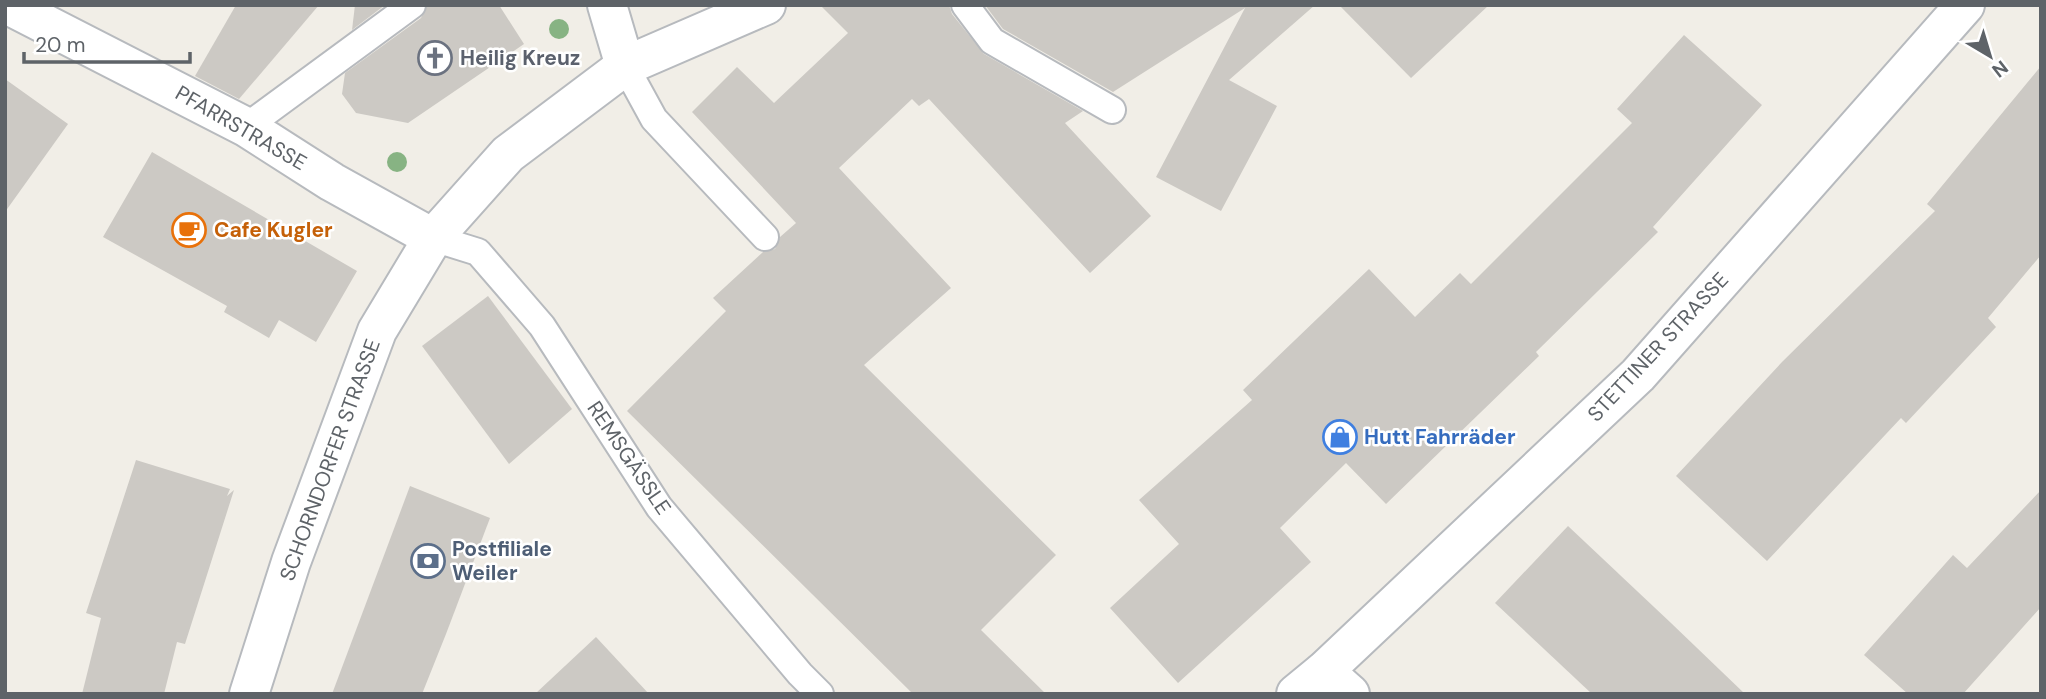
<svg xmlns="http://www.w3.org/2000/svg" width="2046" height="699" font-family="'DM Sans',sans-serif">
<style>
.building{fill:#ccc9c4}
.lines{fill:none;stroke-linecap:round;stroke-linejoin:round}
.service-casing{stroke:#b7babe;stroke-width:30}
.minor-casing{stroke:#b7babe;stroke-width:42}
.tertiary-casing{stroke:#b7babe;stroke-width:42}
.service{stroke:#fff;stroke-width:26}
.minor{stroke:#fff;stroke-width:38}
.tertiary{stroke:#fff;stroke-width:38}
.tree{fill:#87b383}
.labels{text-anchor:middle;stroke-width:5;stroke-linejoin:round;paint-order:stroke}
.worship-label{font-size:21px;font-weight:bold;fill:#5b616d;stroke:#fff;text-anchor:start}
.street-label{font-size:21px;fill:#5e6368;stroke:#fff}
.food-label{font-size:21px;font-weight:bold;fill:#c56008;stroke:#fff;text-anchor:start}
.shop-label{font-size:21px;font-weight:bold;fill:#366cbe;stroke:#fff;text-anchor:start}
.service-label{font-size:21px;font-weight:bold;fill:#4e5e75;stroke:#fff;text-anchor:start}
</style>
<rect width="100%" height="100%" fill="#f1eee7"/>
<!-- building -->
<g class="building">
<polygon points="236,5 319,5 239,99 195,76"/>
<polygon points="355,5 385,5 352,30"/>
<polygon points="427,5 499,5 524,44 408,123 356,113 342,94 345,73 421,18"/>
<polygon points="820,5 949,5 952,14 984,54 1083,111 1065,123 1151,216 1090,273 929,99 919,106 912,99 839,168 951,288 864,365 1056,555 981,630 1046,694 913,694 627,411 726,311 713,298 763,252 775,249 780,237 796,223 692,112 737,67 774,103 848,33"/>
<polygon points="985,5 1315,5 1229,80 1277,106 1221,211 1156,177 1245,8 1113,92 1003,29"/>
<polygon points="1339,5 1489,5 1411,78"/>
<polygon points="1684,35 1762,105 1653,227 1658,232 1536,352 1539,356 1386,504 1346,463 1280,528 1311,562 1178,683 1110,608 1179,544 1139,500 1252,400 1243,390 1369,269 1415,317 1460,273 1471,284 1632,123 1617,109"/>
<polygon points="2041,66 2041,255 1988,318 1996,327 1906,423 1901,418 1767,561 1676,476 1782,362 1935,211 1927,204"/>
<polygon points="5,79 68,124 5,212"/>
<polygon points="152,152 357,271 316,342 279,320 269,338 224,312 227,306 103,237"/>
<polygon points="488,296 572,409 509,464 422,346"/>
<polygon points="136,460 230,489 227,496 234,490 185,644 177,642 164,694 82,694 101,618 86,613"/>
<polygon points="410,486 490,518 446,634 422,694 332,694"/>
<polygon points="2041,490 2041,607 1963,694 1908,694 1864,655 1953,555 1967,568"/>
<polygon points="1568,526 1671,623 1745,694 1592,694 1495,603"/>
<polygon points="596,637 649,694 535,694"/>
</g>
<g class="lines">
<!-- service casing -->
<g class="service-casing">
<g id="service">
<polyline points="965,5 992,41 1112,110"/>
<polyline points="625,66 654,119 765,237"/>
<polyline points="246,127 412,5"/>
<polyline points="433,238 478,252 542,326 659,507 800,674 820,694"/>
</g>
</g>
<!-- minor casing -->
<g class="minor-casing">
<g id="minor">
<polyline points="8,5 246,127 332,182 433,238"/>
<polyline points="607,5 625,66"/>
<polyline points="1324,671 1350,694"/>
</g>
</g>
<!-- tertiary casing -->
<g class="tertiary-casing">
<g id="tertiary">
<polyline points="249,694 291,562 377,331 433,238 508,154 625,66 766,5"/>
<polyline points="1296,694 1324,671 1638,375 1965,5"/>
</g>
</g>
<!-- service -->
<use href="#service" class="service"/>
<!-- minor -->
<use href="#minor" class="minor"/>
<!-- tertiary -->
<use href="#tertiary" class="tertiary"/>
</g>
<!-- trees -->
<g class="tree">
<circle cx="559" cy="29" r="10"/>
<circle cx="397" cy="162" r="10"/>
</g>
<!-- icons -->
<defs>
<g id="church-ring" transform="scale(1.75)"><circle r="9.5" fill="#fff" stroke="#6b7280" stroke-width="1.5"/><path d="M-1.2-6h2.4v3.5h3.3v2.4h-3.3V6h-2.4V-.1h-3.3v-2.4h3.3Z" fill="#6b7280"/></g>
<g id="cafe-ring" transform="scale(1.75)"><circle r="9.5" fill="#fff" stroke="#e8710a" stroke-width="1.5"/><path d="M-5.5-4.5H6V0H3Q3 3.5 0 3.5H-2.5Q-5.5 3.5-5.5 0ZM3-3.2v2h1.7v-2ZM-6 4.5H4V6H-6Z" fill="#e8710a"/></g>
<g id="shop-ring" transform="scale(1.75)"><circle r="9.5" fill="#fff" stroke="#3f7fe0" stroke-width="1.5"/><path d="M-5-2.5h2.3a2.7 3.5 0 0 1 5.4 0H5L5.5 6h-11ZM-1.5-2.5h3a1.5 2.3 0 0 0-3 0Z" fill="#3f7fe0"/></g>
<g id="bank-ring" transform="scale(1.75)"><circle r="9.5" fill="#fff" stroke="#5c6f8a" stroke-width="1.5"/><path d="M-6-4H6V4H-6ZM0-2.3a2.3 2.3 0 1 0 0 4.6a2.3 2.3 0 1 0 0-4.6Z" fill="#5c6f8a"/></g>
</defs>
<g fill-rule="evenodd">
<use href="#church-ring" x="435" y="58"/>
<use href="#cafe-ring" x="189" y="230"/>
<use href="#shop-ring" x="1340" y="437"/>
<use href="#bank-ring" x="428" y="561"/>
</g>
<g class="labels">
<!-- worship labels -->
<g class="worship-label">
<text x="460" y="65">Heilig Kreuz</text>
</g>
<!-- street labels -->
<g class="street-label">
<text transform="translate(241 128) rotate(30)" y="7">PFARRSTRASSE</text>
<text transform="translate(1658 347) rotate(-47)" y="7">STETTINER STRASSE</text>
<text transform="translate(629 458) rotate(56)" y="7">REMSGÄSSLE</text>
<text transform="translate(330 460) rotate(-70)" y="7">SCHORNDORFER STRASSE</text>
</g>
<!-- food labels -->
<g class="food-label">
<text x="214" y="237">Cafe Kugler</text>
</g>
<!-- shop labels -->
<g class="shop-label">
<text x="1364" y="444">Hutt Fahrräder</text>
</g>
<!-- service labels -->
<g class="service-label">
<text x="452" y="556">Postfiliale<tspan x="452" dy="24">Weiler</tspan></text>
</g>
</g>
<!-- border -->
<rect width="2046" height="699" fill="none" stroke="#5e6368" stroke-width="14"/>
<!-- north arrow -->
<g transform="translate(1990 56) rotate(142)" stroke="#ffffff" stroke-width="5" paint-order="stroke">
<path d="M0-5L12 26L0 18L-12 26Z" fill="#5e6368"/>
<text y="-10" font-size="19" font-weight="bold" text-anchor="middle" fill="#5e6368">N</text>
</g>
<!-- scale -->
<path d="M24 52v10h166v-10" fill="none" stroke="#5e6368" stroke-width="3.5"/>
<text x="35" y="52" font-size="21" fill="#5e6368" stroke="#ffffff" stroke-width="5" paint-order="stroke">20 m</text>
</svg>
